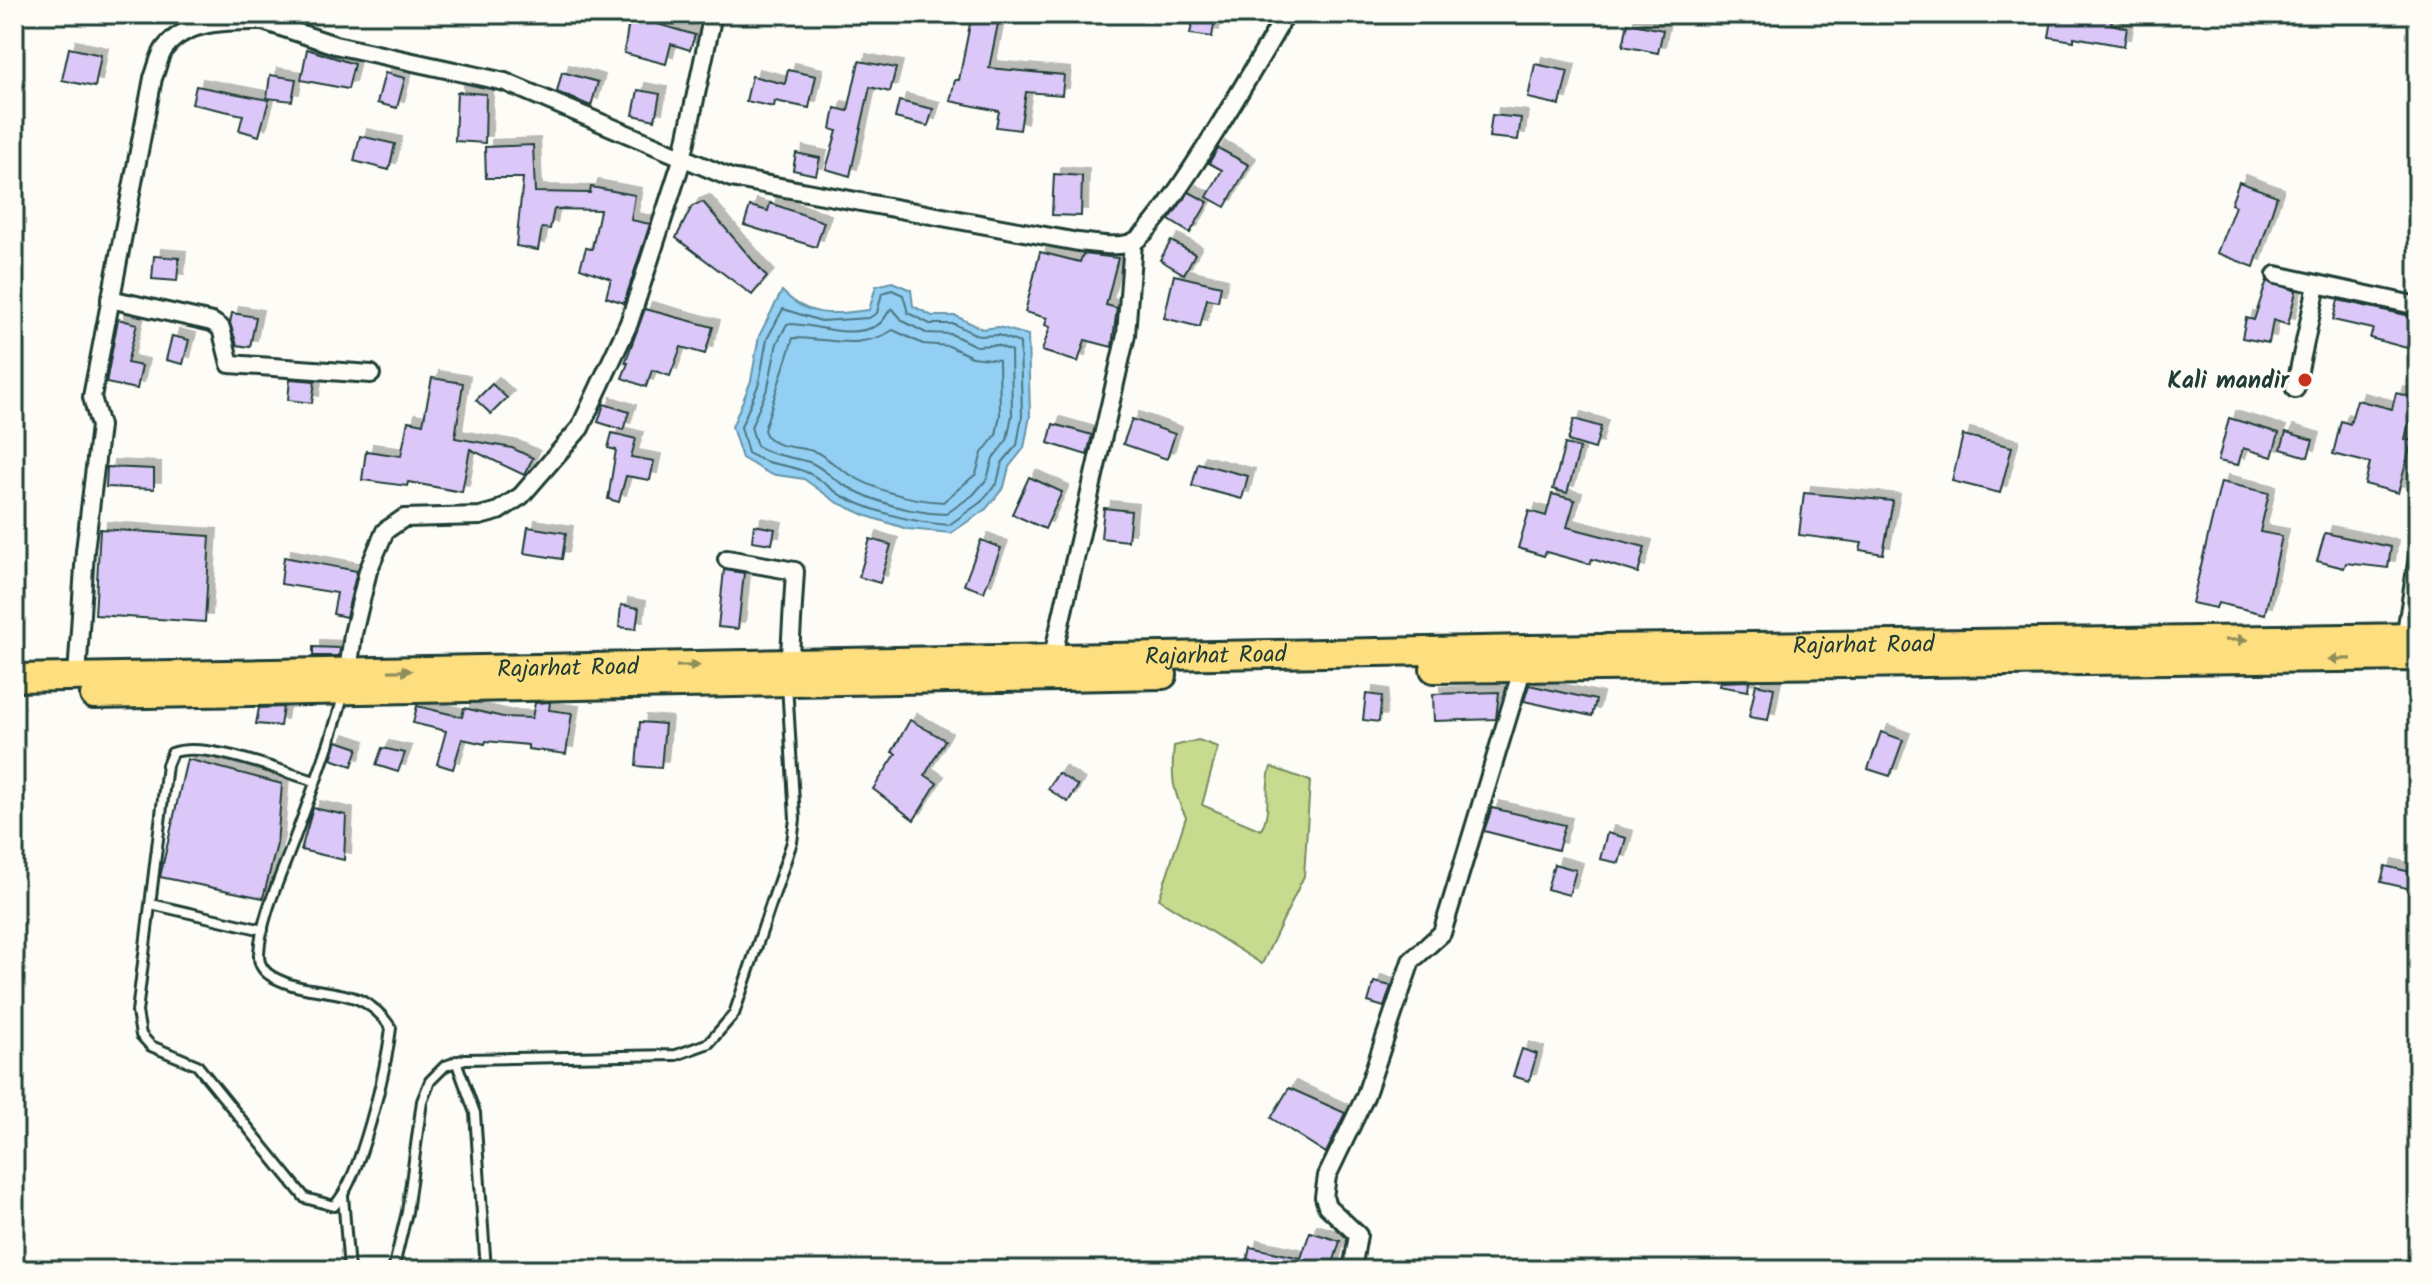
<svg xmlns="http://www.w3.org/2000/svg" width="2432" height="1284" font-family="Kalam,sans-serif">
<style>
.green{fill:#c8da8e;stroke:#748c61;stroke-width:2}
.water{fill:#93cef3;stroke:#6594a7;stroke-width:2}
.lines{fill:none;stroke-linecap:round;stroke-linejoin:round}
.shore{stroke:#4d7780;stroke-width:2}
.building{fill:#dbc8f9;stroke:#1f3d34;stroke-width:2;filter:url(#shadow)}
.lane-casing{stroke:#1f3d34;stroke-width:14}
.street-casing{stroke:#1f3d34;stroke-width:22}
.primary-casing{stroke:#1f3d34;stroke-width:32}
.lane{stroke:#fdfcf7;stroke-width:8}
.street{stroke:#fdfcf7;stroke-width:16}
.primary{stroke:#fedf80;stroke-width:26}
.oneway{fill:#8e8e5a}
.poi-dot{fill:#c8321e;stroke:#fdfcf7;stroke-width:3}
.labels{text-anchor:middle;stroke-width:6;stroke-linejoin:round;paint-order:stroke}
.poi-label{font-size:24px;font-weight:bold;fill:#1f3d34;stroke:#fdfcf7;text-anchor:end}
.street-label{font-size:24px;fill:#1f3d34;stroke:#fdfcf7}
</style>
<defs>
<filter id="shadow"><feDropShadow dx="7" dy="-7" stdDeviation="0" flood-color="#0004"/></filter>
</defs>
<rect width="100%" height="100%" fill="#fdfcf7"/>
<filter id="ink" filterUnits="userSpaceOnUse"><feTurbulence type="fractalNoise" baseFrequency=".0125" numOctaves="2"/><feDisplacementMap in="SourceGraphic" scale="16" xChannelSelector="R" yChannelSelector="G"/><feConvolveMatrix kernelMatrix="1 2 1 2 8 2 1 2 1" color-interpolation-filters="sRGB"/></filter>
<g filter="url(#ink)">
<!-- green -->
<path class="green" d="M1198 740 1218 747 1202 805 1261 830C1273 808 1263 790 1271 767L1310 781 1304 876 1262 964 1159 899 1186 817C1172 791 1171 775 1174 746Z"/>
<!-- water -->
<path class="water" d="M892 282 911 290 913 306 932 316H956L982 329 999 327 1028 335 1030 416 1024 448 1009 467 1004 487 986 509 951 533 907 529 867 516 836 502 804 479 770 474 742 458 732 427 751 381 759 336 782 291C809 319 834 314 869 310L876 286Z"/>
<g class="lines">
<!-- shore -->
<g class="shore">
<path d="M892 290 903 295 908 313 930 324H954L979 336 998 335 1020 343 1022 416 1017 445 1002 463 997 483 981 502 949 525C911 522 876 513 842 496 830 489 819 477 806 472 784 463 772 467 748 453L741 427 759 383 767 339 783 309 821 321 869 318 877 313 882 293Z"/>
<path d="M892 308 903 321 926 333 951 334 976 346 997 345 1011 351 1012 415 1007 440 993 458 987 479 973 495 946 514C911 513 877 503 846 486 833 480 823 467 809 462 790 456 775 457 757 446L751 427 768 387 777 343 787 324C815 323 847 340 876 326 885 322 886 313 892 308Z"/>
<path d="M893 330 923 344 949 346 972 357 999 360 1000 415 996 435 982 453 976 474 943 502C911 500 877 491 849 474 838 468 829 459 818 453 801 444 771 452 764 430L793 338C828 338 860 351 893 330Z"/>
</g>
</g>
<!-- building -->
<g class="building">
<polygon points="630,14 653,14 651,22 695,35 690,50 671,44 666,64 624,53"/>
<polygon points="972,14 1000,14 989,68 1064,75 1062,95 1026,92 1020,130 996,127 999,111 950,101 955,80 959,80"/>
<polygon points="2053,14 2112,20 2111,24 2127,28 2124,46 2074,37 2074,41 2049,37"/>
<polygon points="1194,15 1215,19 1212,37 1190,34"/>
<polygon points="1628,23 1663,30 1658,53 1623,46"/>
<polygon points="69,48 101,55 95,87 62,80"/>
<polygon points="307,49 354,64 348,89 301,80"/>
<polygon points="859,61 896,68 890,92 870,87 850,176 826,169 837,131 831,129 835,108 848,111"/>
<polygon points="1535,64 1568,71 1560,105 1528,98"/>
<polygon points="788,70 816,76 809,108 775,101 774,107 746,101 752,76 785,84"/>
<polygon points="562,72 598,82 591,106 557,92"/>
<polygon points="385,73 405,78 397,108 377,103"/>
<polygon points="270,75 296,79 292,101 267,98"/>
<polygon points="196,86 269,100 259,136 239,130 243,115 192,104"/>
<polygon points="638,90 660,94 655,120 633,115"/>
<polygon points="457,92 486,94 485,143 455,141"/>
<polygon points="899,101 933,109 928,126 895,118"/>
<polygon points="1492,115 1521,118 1518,140 1489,137"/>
<polygon points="360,136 395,144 389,170 354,161"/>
<polygon points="533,145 535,192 590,193 591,187 635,195 631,220 650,224 624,303 606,297 611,279 580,268 586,248 592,249 600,210 554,209 550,229 542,228 538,250 516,246 523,178 486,178 485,147"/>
<polygon points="1218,148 1249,165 1225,207 1207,197 1222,170 1209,163"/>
<polygon points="796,153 820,158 816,175 793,170"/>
<polygon points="1054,174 1082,176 1081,216 1052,215"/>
<polygon points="2239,182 2277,196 2254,267 2217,253 2235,206 2231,204"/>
<polygon points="1189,192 1208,202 1190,233 1169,220"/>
<polygon points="703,202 767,277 752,295 676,238 692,206"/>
<polygon points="770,203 824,222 816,247 744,225 750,206 768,211"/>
<polygon points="1171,241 1195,254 1184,274 1160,260"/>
<polygon points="1040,252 1080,262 1083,254 1118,258 1106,305 1117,308 1112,347 1085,340 1078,362 1042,351 1050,327 1045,325 1047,318 1025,312"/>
<polygon points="154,256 179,258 177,281 152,279"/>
<polygon points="1174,275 1221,286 1218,301 1207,299 1200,327 1164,318"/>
<polygon points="2267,280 2296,291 2288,325 2273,320 2269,343 2242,338 2246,318 2254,320"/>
<polygon points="2338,300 2415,317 2407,348 2370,338 2373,329 2333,320"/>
<polygon points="645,309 713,327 705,354 681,347 670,376 652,370 646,387 622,378 628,363 625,363"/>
<polygon points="232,313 256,317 250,347 237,345 230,323"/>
<polygon points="118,319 137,324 127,363 142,366 137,389 106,383"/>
<polygon points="172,336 189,340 183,364 166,360"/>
<polygon points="432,378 463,383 455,438 512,448 533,458 524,475 470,449 462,492 408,482 407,486 362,480 366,451 401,456 408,421 423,424"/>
<polygon points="290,379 315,381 312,403 288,400"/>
<polygon points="492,384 507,398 491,414 476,400"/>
<polygon points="2396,393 2415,398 2405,439 2412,441 2398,493 2365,484 2370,463 2333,454 2341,421 2350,424 2357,400 2392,409"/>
<polygon points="604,404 629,412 623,430 598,422"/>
<polygon points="2229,418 2279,433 2272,457 2243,448 2238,465 2218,461"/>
<polygon points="1132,419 1175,434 1167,459 1123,444"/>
<polygon points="1574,419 1601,427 1595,449 1568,441"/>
<polygon points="1053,424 1092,435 1087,455 1048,443"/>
<polygon points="2286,432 2313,440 2308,457 2281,449"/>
<polygon points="612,433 636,439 631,457 654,461 650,480 626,476 619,502 608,499 616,450 608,448"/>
<polygon points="1963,435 2012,447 2000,493 1952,481"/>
<polygon points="1565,444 1580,448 1567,493 1553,489"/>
<polygon points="1198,463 1248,476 1242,499 1192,486"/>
<polygon points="107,467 154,469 154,489 106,487"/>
<polygon points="1029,477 1062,492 1045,529 1012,514"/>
<polygon points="2221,482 2269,493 2260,532 2282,536 2265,614 2218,603 2216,608 2192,603"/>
<polygon points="1804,493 1893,501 1883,554 1860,550 1862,543 1799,535"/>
<polygon points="1552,494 1575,500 1567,527 1645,547 1638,573 1592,559 1590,564 1546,552 1544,556 1518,548 1529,511 1546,516"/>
<polygon points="1104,508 1131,511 1128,541 1101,538"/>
<polygon points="754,525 775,529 772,544 752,541"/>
<polygon points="528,527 566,533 562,559 524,553"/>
<polygon points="100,529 210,536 205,622 95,615"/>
<polygon points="2325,533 2391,547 2388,568 2346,563 2344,568 2317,561"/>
<polygon points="870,539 891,545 880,583 859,577"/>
<polygon points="981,540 1001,548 984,592 964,585"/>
<polygon points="284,557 357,571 346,617 333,614 337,593 281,584"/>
<polygon points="724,570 744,573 738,629 718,627"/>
<polygon points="621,605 639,608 636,629 619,627"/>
<polygon points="313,647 340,648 339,656 313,656"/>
<polygon points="1749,681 1748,691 1719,686 1720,682"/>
<polygon points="1756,684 1774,688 1768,720 1749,717"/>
<polygon points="1529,685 1596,700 1592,716 1524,701"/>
<polygon points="1499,692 1496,719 1434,721 1433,694"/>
<polygon points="1366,694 1382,696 1379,722 1363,720"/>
<polygon points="550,702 549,710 572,713 566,754 528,749 528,745 486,741 485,744 462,739 453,769 437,764 446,731 413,723 417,706 462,717 464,708 503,717 532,718 535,703"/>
<polygon points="283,707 280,726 256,724 259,708"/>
<polygon points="910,720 945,740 925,775 937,783 914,820 873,789 896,754 892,752"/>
<polygon points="640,722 665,724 661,768 636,766"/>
<polygon points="1881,732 1903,740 1890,776 1868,769"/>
<polygon points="337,741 358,748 352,766 331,759"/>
<polygon points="382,748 405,753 398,772 376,765"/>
<polygon points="187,759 282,784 277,844 263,898 160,877"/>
<polygon points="1058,773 1078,786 1068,802 1048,789"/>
<polygon points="313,808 346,815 344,860 301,850"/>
<polygon points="1492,808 1565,825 1558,850 1484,831"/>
<polygon points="1607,833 1626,838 1619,863 1600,859"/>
<polygon points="1554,864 1576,870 1569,895 1547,889"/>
<polygon points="2385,866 2415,873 2411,889 2381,882"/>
<polygon points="1374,982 1391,986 1384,1007 1368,1002"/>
<polygon points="1522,1049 1537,1054 1529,1081 1513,1076"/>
<polygon points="1289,1088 1345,1113 1326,1153 1271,1118"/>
<polygon points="1310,1232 1340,1241 1331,1270 1245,1270 1250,1247 1301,1258"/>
</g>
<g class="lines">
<!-- lane casing -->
<g class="lane-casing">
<g id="lane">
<path d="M315 781C279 771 205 740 172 753L167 765 137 1012 141 1035 151 1046 197 1065 305 1198 334 1206C361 1179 386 1068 391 1028 359 979 317 1001 273 977 264 972 258 964 259 953 261 918 279 880 291 848 310 797 330 745 344 693"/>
<polyline points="151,904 263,930"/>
<polyline points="456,1061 475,1113 486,1270"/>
<polyline points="343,1196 349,1270"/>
<polyline points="393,1270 407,1212 422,1101 430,1081 445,1066 465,1059 676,1055 709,1043 734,1014 792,842 795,819 787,684"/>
</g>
</g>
<!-- street casing -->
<g class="street-casing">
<g id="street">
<path d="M262 14 263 21 335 45 505 82 731 178 1078 242C1093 243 1117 249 1133 242 1162 229 1264 51 1286 14"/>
<polyline points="2276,275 2418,306"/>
<polyline points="110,299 212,322 221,328 230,364 371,374"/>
<polyline points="2295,389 2317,285"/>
<polyline points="727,559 795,571 789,671"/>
<polyline points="2405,638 2418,557"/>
<polyline points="1051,664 1126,335 1133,242"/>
<path d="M77 677 85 551 100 426 92 397 153 78C157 69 159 55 165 48 187 19 232 21 263 21"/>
<polyline points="347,680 353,634 368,571 385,531 404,518 480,516 498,511 521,496 580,428 629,323 682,160 713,14"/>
<polyline points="1352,1270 1358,1235 1327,1206 1324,1197 1327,1176 1365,1097 1411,961 1442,933 1523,667"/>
</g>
</g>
<!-- primary casing -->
<g class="primary-casing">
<g id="primary">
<polyline points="1434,669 2418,657"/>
<path id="s1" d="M14 678 1529 649 2418 637"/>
<polyline points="94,695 1163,675"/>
</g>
</g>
<!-- lane -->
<use href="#lane" class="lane"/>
<!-- street -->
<use href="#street" class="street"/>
<!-- primary -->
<use href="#primary" class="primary"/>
</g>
<!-- one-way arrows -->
<defs><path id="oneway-solid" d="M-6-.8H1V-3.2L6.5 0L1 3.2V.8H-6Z" transform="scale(2)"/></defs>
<g class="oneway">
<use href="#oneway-solid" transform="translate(2236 640) rotate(-1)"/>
<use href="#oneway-solid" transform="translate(2340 659) rotate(179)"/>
<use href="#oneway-solid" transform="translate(688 666) rotate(-1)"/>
<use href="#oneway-solid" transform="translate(400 671) rotate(-1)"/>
</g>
</g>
<!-- markers -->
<circle class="poi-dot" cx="2305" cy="380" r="8"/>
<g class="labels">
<!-- poi labels -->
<g class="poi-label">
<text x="2289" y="388">Kali mandir</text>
</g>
<!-- street labels -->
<g class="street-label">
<text dy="8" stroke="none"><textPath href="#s1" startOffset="1850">Rajarhat Road</textPath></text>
<text dy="8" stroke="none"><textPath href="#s1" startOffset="1202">Rajarhat Road</textPath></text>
<text dy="8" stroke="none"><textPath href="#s1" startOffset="554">Rajarhat Road</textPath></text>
</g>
</g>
<!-- margin -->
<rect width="2432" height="1284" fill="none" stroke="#fdfcf7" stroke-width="48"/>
<rect x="24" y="24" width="2384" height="1236" fill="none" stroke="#1f3d34" stroke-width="3" filter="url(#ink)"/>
</svg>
